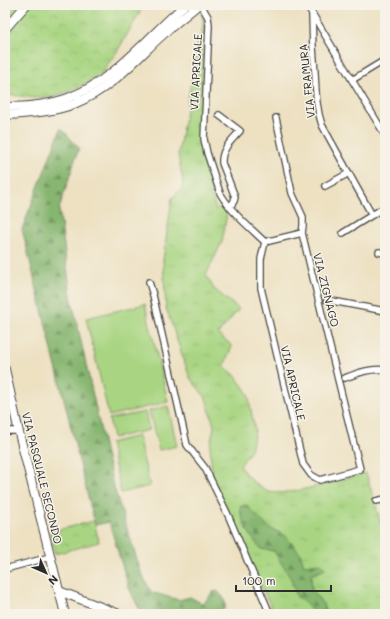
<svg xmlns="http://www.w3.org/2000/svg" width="390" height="619" font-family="Mali,sans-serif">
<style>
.grass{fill:url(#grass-tufts);stroke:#6a8056}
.forest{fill:url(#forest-firs);stroke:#58704e}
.park{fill:url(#park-crowns);stroke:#6a8056}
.pitch{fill:#a9d582;stroke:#6a8056}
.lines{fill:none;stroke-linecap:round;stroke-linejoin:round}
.street-casing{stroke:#484642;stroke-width:8}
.secondary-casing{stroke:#484642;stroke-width:10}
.street{stroke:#fff;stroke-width:5.5}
.secondary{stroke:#fff;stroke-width:8}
.labels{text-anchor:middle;stroke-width:3;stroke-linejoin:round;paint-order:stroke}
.street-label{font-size:11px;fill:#2b2b2b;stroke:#f7f3e8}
</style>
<defs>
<pattern id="grass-tufts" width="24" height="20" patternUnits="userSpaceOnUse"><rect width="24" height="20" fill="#a9d582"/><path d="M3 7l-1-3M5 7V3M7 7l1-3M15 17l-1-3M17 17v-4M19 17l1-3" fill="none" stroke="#92b770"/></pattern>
<pattern id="forest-firs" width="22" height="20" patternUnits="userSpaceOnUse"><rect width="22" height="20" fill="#86b670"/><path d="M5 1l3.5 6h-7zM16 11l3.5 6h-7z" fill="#6e945c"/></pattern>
<pattern id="park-crowns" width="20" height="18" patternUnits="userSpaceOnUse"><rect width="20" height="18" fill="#a9d582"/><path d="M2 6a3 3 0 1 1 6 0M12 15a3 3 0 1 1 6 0" fill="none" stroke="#92b770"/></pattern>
</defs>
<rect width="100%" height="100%" fill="#f7f3e8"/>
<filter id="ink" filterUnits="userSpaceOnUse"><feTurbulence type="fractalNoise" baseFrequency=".025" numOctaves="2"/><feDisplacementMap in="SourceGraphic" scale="8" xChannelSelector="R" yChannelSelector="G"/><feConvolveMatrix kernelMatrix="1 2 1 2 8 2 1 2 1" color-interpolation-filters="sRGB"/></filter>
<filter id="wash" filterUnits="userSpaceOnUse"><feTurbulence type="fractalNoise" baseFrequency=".012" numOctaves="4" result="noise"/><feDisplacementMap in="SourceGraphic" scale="16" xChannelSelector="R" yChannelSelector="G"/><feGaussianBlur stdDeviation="0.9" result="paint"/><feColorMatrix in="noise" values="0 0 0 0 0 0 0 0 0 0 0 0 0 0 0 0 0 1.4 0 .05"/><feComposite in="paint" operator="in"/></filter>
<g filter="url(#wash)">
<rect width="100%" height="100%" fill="#ede1c2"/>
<!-- grass -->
<path class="grass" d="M201 12 205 21 201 90V132L202 147 215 190 211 193 216 210 221 205 227 213 222 242 206 275 214 289 239 309 218 334 232 346 224 366 235 375 248 394 255 431 251 450 240 466C243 473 261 490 269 492 294 496 340 479 366 473L384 533 382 534 385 545V614H274L212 477 210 446 214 426 206 398 190 378 166 308 163 260 172 198 182 188 183 182 178 154 199 38C203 28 204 23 201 12Z"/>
<!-- forest -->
<g class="forest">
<path d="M61 128 79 148 59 209 71 296 112 481 141 572 151 592 179 600 190 597 201 603 205 602 213 592 217 591C223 596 226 600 225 608L217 614H144L141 613 129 588 109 522 95 525 22 229Z"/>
<path d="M246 505 269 528 285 535 300 553 304 565 320 563 326 569 311 575 312 590 323 604 326 614H313C309 606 305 601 297 597L291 579 274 551 261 549C250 536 242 524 240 507Z"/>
</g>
<!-- park -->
<g class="park">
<polygon points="5,5 144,5 118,50 101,74 76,89 52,97 35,98 5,94"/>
<polygon points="94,521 99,542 55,554 50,532"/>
</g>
<!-- pitch -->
<g class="pitch">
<polygon points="145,304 168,402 109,416 86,318"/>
<polygon points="168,406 177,446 159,450 149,411"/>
<polygon points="145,412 149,430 113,438 109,419"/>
<polygon points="138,436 150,486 121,493 110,443"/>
</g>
</g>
<g filter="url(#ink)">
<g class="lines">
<!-- street casing -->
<g class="street-casing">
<g id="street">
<path d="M201 5 208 17 209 25 204 139 207 153 220 193C231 212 249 227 265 242"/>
<polyline points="307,5 385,135"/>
<path d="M312 14C312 34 313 53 315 73 316 91 316 108 322 125L372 215"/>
<polyline points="352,80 385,60"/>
<path d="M219 115 240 131C232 140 221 149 222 163L235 197 234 201 230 207"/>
<polyline points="325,186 349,173"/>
<polyline points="343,233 385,207"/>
<polyline points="265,242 261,259 261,288 303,464 311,475 320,480 360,469 302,233 303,226 303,217 292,193 276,118"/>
<polyline points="265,242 302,233"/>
<polyline points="379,252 385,253"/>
<polyline points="149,282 153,295 187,445 205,468 228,515 270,614"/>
<polyline points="327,300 385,311"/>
<path d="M345 378C358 373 370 368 385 370"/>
<polyline points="5,431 19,431"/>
<polyline points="376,501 385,499"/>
<polyline points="5,569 50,557"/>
</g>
</g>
<!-- secondary casing -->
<g class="secondary-casing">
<g id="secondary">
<polyline points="5,29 26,5"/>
<path d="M5 107C26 107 49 105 68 98 116 80 147 37 185 5"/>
<path d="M5 115C28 114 53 112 74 104 109 90 132 64 158 39 171 27 184 16 198 5"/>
<polyline points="5,369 20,437 65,614"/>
<polyline points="59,591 119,614"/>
</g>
</g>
<!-- street -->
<use href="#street" class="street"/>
<!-- secondary -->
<use href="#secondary" class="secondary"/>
</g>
</g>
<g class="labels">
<!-- street labels -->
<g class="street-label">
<text transform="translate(196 72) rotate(-87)" y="4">VIA APRICALE</text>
<text transform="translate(307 81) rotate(-96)" y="4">VIA FRAMURA</text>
<text transform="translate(326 290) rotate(76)" y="4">VIA ZIGNAGO</text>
<text transform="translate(293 383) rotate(77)" y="4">VIA APRICALE</text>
<text transform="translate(42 478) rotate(76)" y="4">VIA PASQUALE SECONDO</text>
</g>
</g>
<!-- margin -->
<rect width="390" height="619" fill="none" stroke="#f7f3e8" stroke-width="20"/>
<!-- north arrow -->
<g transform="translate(46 573) rotate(135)" stroke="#f7f3e8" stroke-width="3" paint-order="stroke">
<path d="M0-3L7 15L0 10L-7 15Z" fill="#2b2b2b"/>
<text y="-6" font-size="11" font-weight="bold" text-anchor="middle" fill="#2b2b2b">N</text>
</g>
<!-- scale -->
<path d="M236 585v6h95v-6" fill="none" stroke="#2b2b2b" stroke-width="2"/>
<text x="242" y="585" font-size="12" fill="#2b2b2b" stroke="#f7f3e8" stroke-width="3" paint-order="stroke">100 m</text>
</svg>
